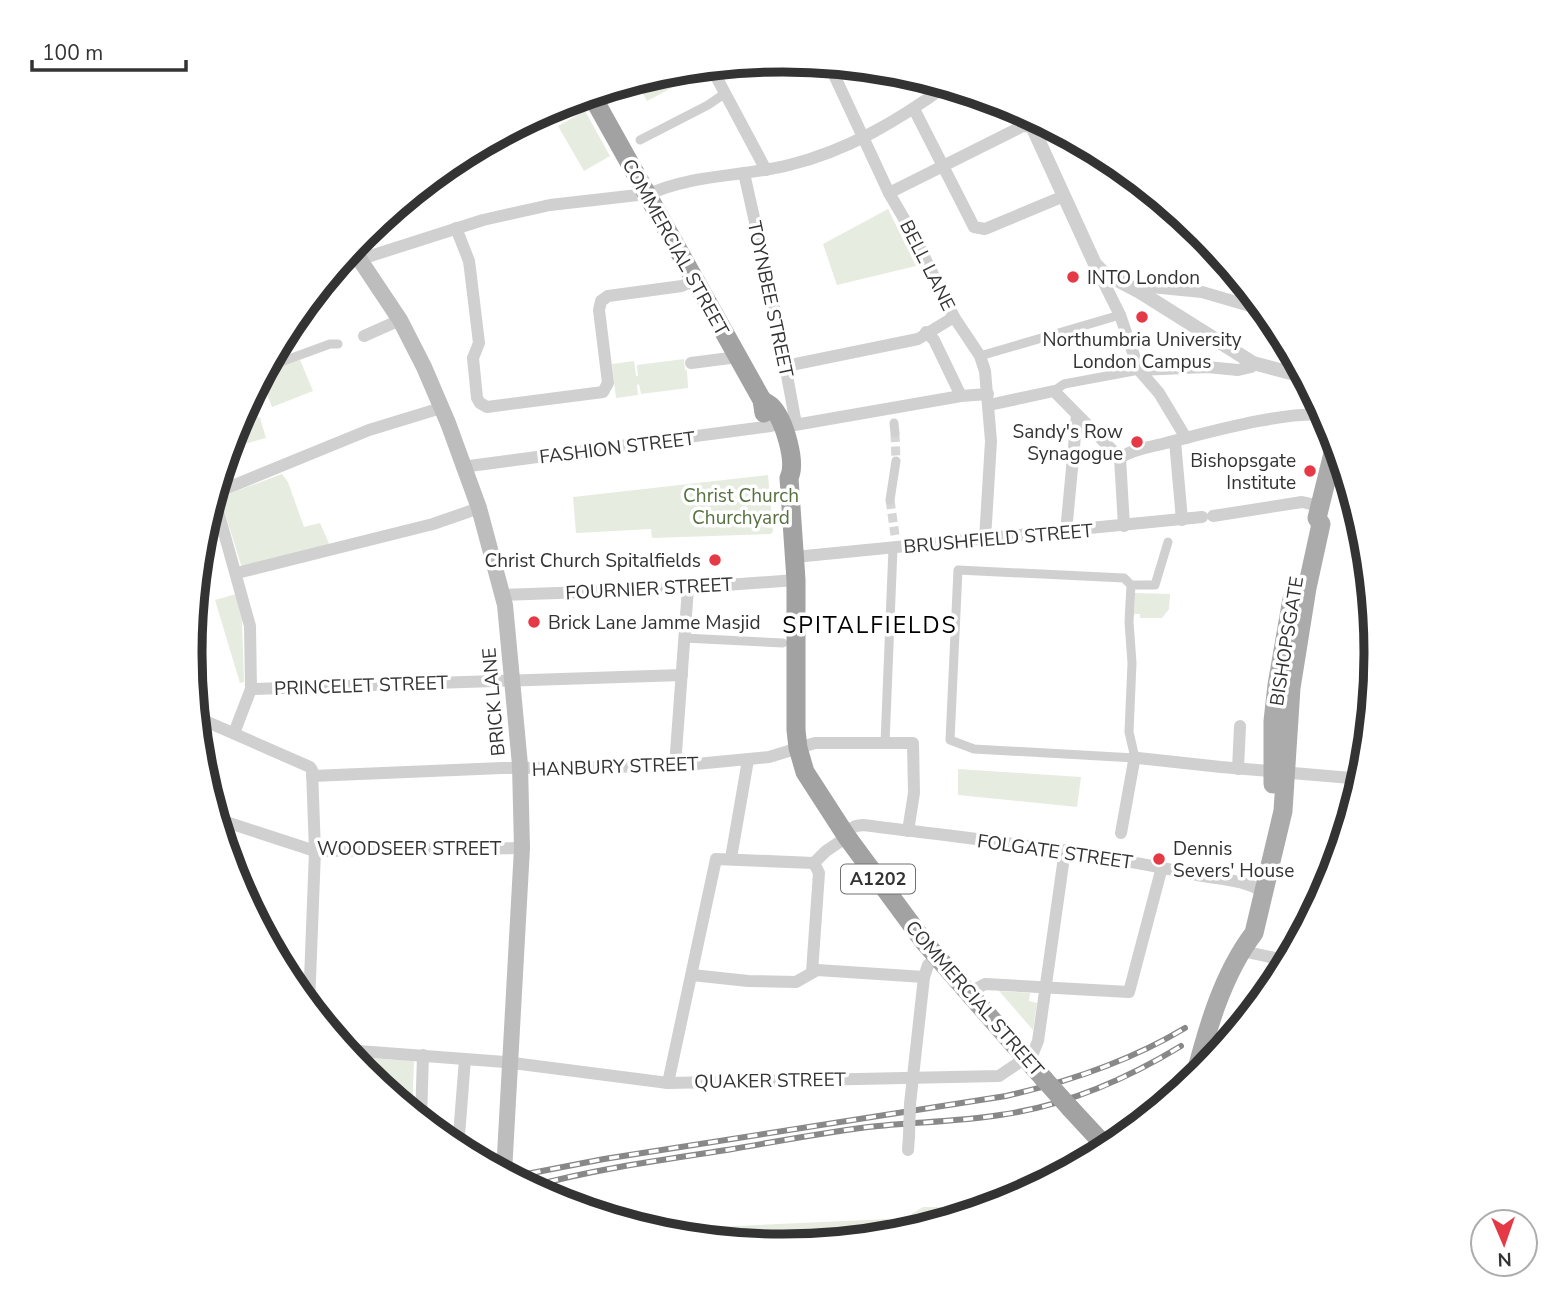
<svg xmlns="http://www.w3.org/2000/svg" width="1567" height="1306" font-family="'Nunito Sans',sans-serif">
<style>
.green{fill:#e6ecdf}
.lines{fill:none;stroke-linecap:round;stroke-linejoin:round}
.pedestrian-tunnel{stroke:#d6d6d6;stroke-width:9;stroke-dasharray:9 4.5;stroke-linecap:butt}
.pedestrian{stroke:#d0d0d0;stroke-width:9}
.minor{stroke:#d0d0d0;stroke-width:12}
.tertiary{stroke:#d0d0d0;stroke-width:14}
.secondary{stroke:#bdbdbd;stroke-width:16}
.primary{stroke:#ababab;stroke-width:19}
.trunk{stroke:#a2a2a2;stroke-width:19}
.rail-casing{stroke:#888;stroke-width:6}
.rail{stroke:#fff;stroke-width:3.5;stroke-dasharray:10;stroke-linecap:butt}
.minor-bridge{stroke:#d0d0d0;stroke-width:12}
.trunk-bridge{stroke:#a2a2a2;stroke-width:19}
.poi-dot{fill:#e63946;stroke:#fff;stroke-width:2.5}
.labels{text-anchor:middle;stroke-width:7;stroke-linejoin:round;paint-order:stroke}
.shield{fill:#fff;stroke:#707070;stroke-width:2}
.shield-label{font-size:18px;font-weight:bold;fill:#333}
.street-label{font-size:19px;fill:#333;stroke:#fff}
.poi-label{font-size:19px;fill:#333;stroke:#fff;text-anchor:start}
.park-label{font-size:19px;fill:#56703f;stroke:#fff}
.quarter-label{font-size:23px;letter-spacing:2px;fill:#000;stroke:#fff}
.rim{fill:none;stroke:#333;stroke-width:9}
</style>
<rect width="100%" height="100%" fill="#fff"/>
<!-- green -->
<g class="green">
<polygon points="668,71 677,85 647,101 636,80"/>
<polygon points="585,111 610,156 584,171 558,126"/>
<polygon points="888,209 916,266 837,285 823,244"/>
<polygon points="684,359 685,370 687,370 688,388 641,394 639,384 637,385 638,395 616,398 612,364 634,361 636,376 638,376 637,365"/>
<polygon points="300,360 313,391 272,407 261,378 265,369"/>
<polygon points="244,409 260,418 266,438 237,446 233,433"/>
<polygon points="282,474 288,482 304,527 320,523 330,546 242,568 220,497"/>
<polygon points="768,475 773,531 771,534 652,538 651,529 576,533 573,497"/>
<polygon points="1135,593 1170,594 1169,609 1162,618 1140,618 1140,614 1134,614"/>
<polygon points="236,594 242,620 244,682 240,683 215,600"/>
<polygon points="958,769 1081,777 1077,807 958,795"/>
<polygon points="999,991 1030,993 1029,1001 1037,1003 1033,1030"/>
<polygon points="351,1057 414,1061 412,1113 364,1072"/>
<polygon points="923,1207 988,1208 899,1235 783,1246 667,1235 652,1230 888,1219 889,1228"/>
</g>
<g class="lines">
<!-- pedestrian-tunnel -->
<g class="pedestrian-tunnel">
<polyline points="895,433 896,461"/>
<polyline points="890,500 895,535"/>
</g>
<!-- pedestrian -->
<g class="pedestrian">
<polyline points="640,140 708,105 724,94"/>
<polyline points="980,356 1120,315"/>
<polyline points="267,367 330,344 338,344"/>
<polyline points="1054,391 1064,384 1139,370"/>
<polyline points="894,423 895,433"/>
<polyline points="890,500 896,461"/>
<polyline points="1131,585 1129,622 1132,663 1129,732 1135,758 974,749 950,740 958,570 1124,578 1131,585 1155,585 1168,542"/>
<polyline points="684,638 783,643"/>
<polyline points="885,743 893,548"/>
</g>
<!-- minor -->
<g class="minor">
<polyline points="829,64 889,193 913,234 954,317 980,356 985,371 991,441 985,539"/>
<polyline points="711,67 766,170"/>
<polyline points="914,109 974,227 985,229 1064,196"/>
<polyline points="744,173 776,316 796,424"/>
<polyline points="889,193 1023,126 1031,127 1036,118"/>
<path d="M647 195C691 174 742 177 789 165 847 151 899 120 947 85"/>
<polyline points="456,228 469,261 471,277 479,343 473,358 477,398 480,403 487,407 603,392 608,383 599,310 601,301 608,296 682,286 694,280"/>
<polyline points="336,267 483,220 550,205 638,195 645,191"/>
<polyline points="1104,273 1104,283 1120,315 1139,370 1159,393 1186,438"/>
<polyline points="1140,292 1145,287 1151,287 1202,292 1267,311"/>
<polyline points="926,332 934,340 961,396"/>
<polyline points="364,336 400,320"/>
<polyline points="691,363 738,357"/>
<polyline points="786,366 918,339 954,317"/>
<polyline points="1139,370 1207,367 1238,370 1251,367 1253,363"/>
<polyline points="989,405 1054,391 1120,458"/>
<polyline points="789,426 961,396 988,394"/>
<polyline points="1175,441 1182,520"/>
<path d="M1120 458C1133 449 1151 447 1166 443 1210 432 1283 411 1326 415"/>
<polyline points="1120,458 1124,526"/>
<polyline points="462,467 771,426"/>
<polyline points="215,493 369,430 441,408"/>
<polyline points="216,504 250,626 251,689 234,733"/>
<polyline points="1213,516 1302,502 1320,506"/>
<polyline points="1066,532 1077,415"/>
<polyline points="795,557 1202,517"/>
<polyline points="237,573 433,524 479,508"/>
<polyline points="503,595 671,589 796,580"/>
<polyline points="251,689 682,675"/>
<polyline points="196,717 310,767 312,770 315,851 309,1005"/>
<polyline points="675,766 688,588"/>
<polyline points="1238,769 1240,726"/>
<polyline points="312,776 502,768 675,766 769,757 815,743 913,743 914,793 908,831"/>
<polyline points="217,819 315,851 522,848"/>
<path d="M843 832 856 826 863 825C975 839 1087 851 1197 875 1218 879 1248 880 1264 893"/>
<polyline points="1121,833 1134,761 1138,758 1221,767 1363,779"/>
<polyline points="731,858 748,760"/>
<polyline points="1242,951 1289,961"/>
<polyline points="812,972 819,873 814,863 826,851 847,837"/>
<polyline points="692,975 748,981 796,982 817,970 924,977"/>
<polyline points="970,992 985,984 1129,992 1162,867"/>
<polyline points="345,1050 505,1062 668,1083 999,1076 1033,1053 1038,1041 1065,850"/>
<polyline points="668,1083 716,859 814,863"/>
<polyline points="910,1104 924,977 928,965 937,957"/>
<polyline points="421,1120 423,1055"/>
<polyline points="458,1148 465,1059"/>
<polyline points="908,1150 909,1136"/>
<polyline points="906,1233 907,1227"/>
</g>
<!-- tertiary -->
<polyline class="tertiary" points="1026,113 1095,264 1104,273 1140,292 1253,363 1306,377"/>
<!-- secondary -->
<polyline class="secondary" points="352,248 400,320 424,367 448,423 479,508 505,605 520,765 522,848 504,1173"/>
<!-- primary -->
<g class="primary">
<polyline points="1273,784 1273,721 1277,685 1292,599"/>
<path d="M1194 1080C1207 1030 1222 975 1254 933L1283 811 1291 688 1307 588 1321 524 1317 518 1336 441"/>
</g>
<!-- trunk -->
<g class="trunk">
<polyline points="591,94 762,400 764,413"/>
<path d="M762 400C766 403 769 404 772 407 784 420 797 462 789 478L796 580V730L798 748 805 772 847 837 925 943 1044 1079"/>
<polyline points="1070,1108 1108,1149"/>
</g>
<!-- rail casing -->
<g class="rail-casing">
<g id="rail">
<polyline points="1132,1118 1152,1108"/>
<path d="M511 1177 604 1159 1006 1096C1068 1082 1130 1061 1185 1028"/>
<path d="M529 1187C594 1169 661 1160 727 1150 774 1142 821 1133 868 1127 912 1122 956 1122 1000 1115 1065 1106 1125 1080 1181 1046"/>
</g>
</g>
<!-- rail -->
<use href="#rail" class="rail"/>
<!-- minor-bridge -->
<polyline class="minor-bridge" points="909,1136 910,1104"/>
<!-- trunk-bridge -->
<polyline class="trunk-bridge" points="1044,1079 1070,1108"/>
</g>
<!-- markers -->
<g class="poi-dot">
<circle cx="1073" cy="277" r="7"/>
<circle cx="1142" cy="317" r="7"/>
<circle cx="1137" cy="442" r="7"/>
<circle cx="1310" cy="471" r="7"/>
<circle cx="715" cy="560" r="7"/>
<circle cx="534" cy="622" r="7"/>
<circle cx="1159" cy="859" r="7"/>
</g>
<g class="labels">
<!-- shield labels -->
<rect class="shield" x="841" y="864.5" width="74" height="29" rx="5"/>
<g class="shield-label">
<text x="878" y="885">A1202</text>
</g>
<!-- street labels -->
<g class="street-label">
<text transform="translate(676 247) rotate(61)" y="7">COMMERCIAL STREET</text>
<text transform="translate(928 265) rotate(63)" y="7">BELL LANE</text>
<text transform="translate(771 299) rotate(78)" y="7">TOYNBEE STREET</text>
<text transform="translate(617 447) rotate(-7)" y="7">FASHION STREET</text>
<text transform="translate(998 538) rotate(-5)" y="7">BRUSHFIELD STREET</text>
<text transform="translate(649 588) rotate(-3)" y="7">FOURNIER STREET</text>
<text transform="translate(1286 641) rotate(-81)" y="7">BISHOPSGATE</text>
<text transform="translate(361 685) rotate(-2)" y="7">PRINCELET STREET</text>
<text transform="translate(493 702) rotate(-95)" y="7">BRICK LANE</text>
<text transform="translate(615 766) rotate(-2)" y="7">HANBURY STREET</text>
<text x="409" y="855">WOODSEER STREET</text>
<text transform="translate(1055 851) rotate(8)" y="7">FOLGATE STREET</text>
<text transform="translate(975 998) rotate(49)" y="7">COMMERCIAL STREET</text>
<text transform="translate(770 1080) rotate(-1)" y="7">QUAKER STREET</text>
</g>
<!-- poi labels -->
<g class="poi-label">
<text x="1087" y="284">INTO London</text>
<text x="1142" y="346" text-anchor="middle">Northumbria University<tspan x="1142" dy="22">London Campus</tspan></text>
<text x="1123" y="438" text-anchor="end">Sandy's Row<tspan x="1123" dy="22">Synagogue</tspan></text>
<text x="1296" y="467" text-anchor="end">Bishopsgate<tspan x="1296" dy="22">Institute</tspan></text>
<text x="701" y="567" text-anchor="end">Christ Church Spitalfields</text>
<text x="548" y="629">Brick Lane Jamme Masjid</text>
<text x="1173" y="855">Dennis<tspan x="1173" dy="22">Severs' House</tspan></text>
</g>
<!-- park labels -->
<g class="park-label">
<text x="741" y="502">Christ Church<tspan x="741" dy="22">Churchyard</tspan></text>
</g>
<!-- quarter labels -->
<g class="quarter-label">
<text x="870" y="633">SPITALFIELDS</text>
</g>
</g>
<!-- crop -->
<path d="M0 0H1567V1306H0ZM202 653a581 581 0 1 1 1162 0a581 581 0 1 1-1162 0Z" fill="#fff" fill-rule="evenodd"/>
<path class="rim" d="M202 653a581 581 0 1 1 1162 0a581 581 0 1 1-1162 0Z"/>
<!-- north arrow -->
<g transform="translate(1504 1243) rotate(178)"><circle r="33" fill="#ffffff" stroke="#adadad" stroke-width="2"/>
<path d="M0-5L12 26L0 18L-12 26Z" fill="#e63946"/>
<text y="-10" font-size="19" font-weight="bold" text-anchor="middle" fill="#333333">N</text>
</g>
<!-- scale -->
<path d="M32 60v10h154v-10" fill="none" stroke="#333333" stroke-width="3.5"/>
<text x="42" y="60" font-size="21" fill="#333333" stroke="#ffffff" stroke-width="5" paint-order="stroke">100 m</text>
</svg>
